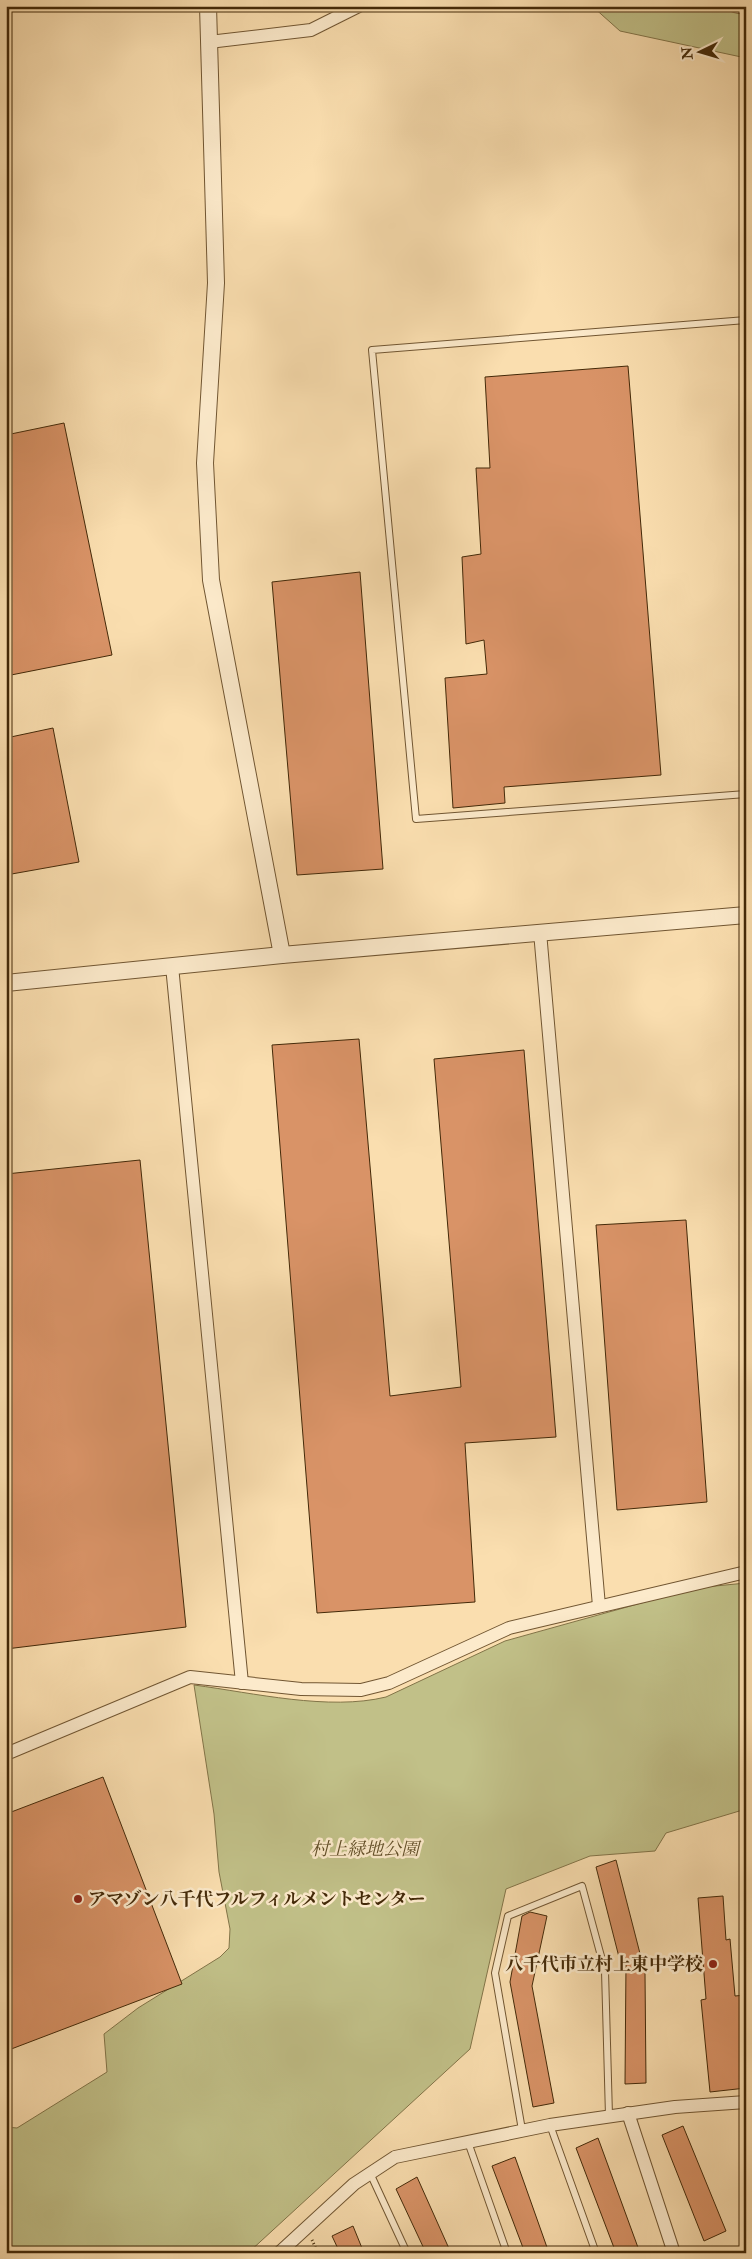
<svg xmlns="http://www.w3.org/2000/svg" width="752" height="2259" font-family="'IM FELL Double Pica','Noto Serif JP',serif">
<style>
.green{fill:#c1c088;stroke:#827448}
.building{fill:#d99367;stroke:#432908}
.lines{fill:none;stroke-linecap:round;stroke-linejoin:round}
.service-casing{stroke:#715632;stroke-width:8}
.minor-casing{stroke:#715632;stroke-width:14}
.tertiary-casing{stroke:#715632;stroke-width:18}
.path{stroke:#432908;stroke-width:3;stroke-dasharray:1 2.5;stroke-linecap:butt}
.service{stroke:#fceacb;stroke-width:6}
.minor{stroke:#fceacb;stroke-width:12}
.tertiary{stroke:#fceacb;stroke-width:16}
.poi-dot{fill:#8f2418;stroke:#fceacb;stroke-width:2}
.labels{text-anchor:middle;stroke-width:5;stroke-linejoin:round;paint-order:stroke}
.park-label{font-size:18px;font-style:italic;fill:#624f28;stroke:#fceacb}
.poi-label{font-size:18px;font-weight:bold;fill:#432908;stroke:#fceacb;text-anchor:start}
</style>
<rect width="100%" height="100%" fill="#fadeaf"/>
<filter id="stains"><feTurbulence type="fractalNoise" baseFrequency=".004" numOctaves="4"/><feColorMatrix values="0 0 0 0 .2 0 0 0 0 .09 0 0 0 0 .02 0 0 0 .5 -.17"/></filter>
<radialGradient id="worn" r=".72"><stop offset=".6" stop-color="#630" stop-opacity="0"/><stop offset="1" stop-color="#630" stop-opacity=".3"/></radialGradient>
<!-- green -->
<g class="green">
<polygon points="592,6 746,6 746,58 620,31"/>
<path d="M746 1583V1809L666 1833 655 1851 590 1856 506 1889 470 2049 248 2253H6V2127L17 2128 107 2072 104 2034 138 2008 220 1957 229 1948 230 1929 219 1872 214 1814 194 1685C254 1693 329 1711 386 1697L505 1641 695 1588Z"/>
</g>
<!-- building -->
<g class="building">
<polygon points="628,366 661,775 504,787 505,803 453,808 445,678 487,674 484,640 466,644 462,557 481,554 476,468 490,468 485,377"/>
<polygon points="64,423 112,655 6,676 6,435"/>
<polygon points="360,572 383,869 297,875 272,582"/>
<polygon points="53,728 79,862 6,875 6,738"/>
<polygon points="359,1039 390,1396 461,1387 434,1059 524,1050 556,1437 465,1443 475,1602 317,1613 272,1045"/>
<polygon points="140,1160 186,1627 6,1649 6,1174"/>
<polygon points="686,1220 707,1502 617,1510 596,1225"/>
<polygon points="103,1777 182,1984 6,2051 6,1814"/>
<polygon points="616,1860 645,1973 646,2083 625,2084 626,1963 621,1965 596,1867"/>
<polygon points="723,1896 726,1940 730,1939 735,1996 746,1995 746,2088 710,2092 701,2000 706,1999 698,1898"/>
<polygon points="530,1912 547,1916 532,1986 554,2103 533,2107 510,1982 522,1916"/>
<polygon points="683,2126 726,2231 704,2241 662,2135"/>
<polygon points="598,2138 640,2253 616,2253 576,2148"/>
<polygon points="515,2157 549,2253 525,2253 492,2166"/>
<polygon points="417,2177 451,2253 426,2253 396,2189"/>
<polygon points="353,2226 364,2253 340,2253 332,2236"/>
</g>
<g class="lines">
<!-- service casing -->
<g class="service-casing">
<g id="service">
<polyline points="746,320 372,350 416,819 746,794"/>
<polyline points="550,2125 596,2253"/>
<polyline points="522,2130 495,1973 508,1916 582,1886 605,1971 609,2116"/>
<polyline points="468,2142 507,2253"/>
<polyline points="370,2173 407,2253"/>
</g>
</g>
<!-- minor casing -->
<g class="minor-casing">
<g id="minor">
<polyline points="735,6 746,8"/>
<polyline points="209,42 311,30 359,6"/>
<polyline points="540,932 599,1606"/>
<polyline points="172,966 242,1683"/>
<polyline points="6,1754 190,1677 301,1689 361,1690 389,1683 509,1628 746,1572"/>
<polyline points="628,2113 674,2253"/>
<polyline points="279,2253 354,2184 395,2157 550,2125 675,2107 746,2102"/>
</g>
</g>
<!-- tertiary casing -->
<g class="tertiary-casing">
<g id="tertiary">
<polyline points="208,6 216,283 205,463 211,580 282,955"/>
<polyline points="6,983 282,955 746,915"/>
</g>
</g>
<!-- path -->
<polyline class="path" points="312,2240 318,2253"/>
<!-- service -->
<use href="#service" class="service"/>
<!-- minor -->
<use href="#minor" class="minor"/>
<!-- tertiary -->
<use href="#tertiary" class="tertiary"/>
</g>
<!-- markers -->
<g class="poi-dot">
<circle cx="78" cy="1899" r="5"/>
<circle cx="713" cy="1964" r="5"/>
</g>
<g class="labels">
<!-- park labels -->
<g class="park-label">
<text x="365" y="1855">村上緑地公園</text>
</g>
<!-- poi labels -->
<g class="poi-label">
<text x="88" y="1905">アマゾン八千代フルフィルメントセンター</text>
<text x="703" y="1970" text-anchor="end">八千代市立村上東中学校</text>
</g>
</g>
<!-- margin -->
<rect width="752" height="2259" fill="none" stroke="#fadeaf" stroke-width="25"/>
<rect x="8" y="8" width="737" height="2244" fill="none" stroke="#432908" stroke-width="2.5"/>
<rect x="12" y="12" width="727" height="2234" fill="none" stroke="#432908"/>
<!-- north arrow -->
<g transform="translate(700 52) rotate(265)" stroke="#fceacb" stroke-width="4" paint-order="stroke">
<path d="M0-4L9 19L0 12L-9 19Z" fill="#432908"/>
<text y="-8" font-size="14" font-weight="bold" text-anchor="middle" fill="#432908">N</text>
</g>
<rect width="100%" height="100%" filter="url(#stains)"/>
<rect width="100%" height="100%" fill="url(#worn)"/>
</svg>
